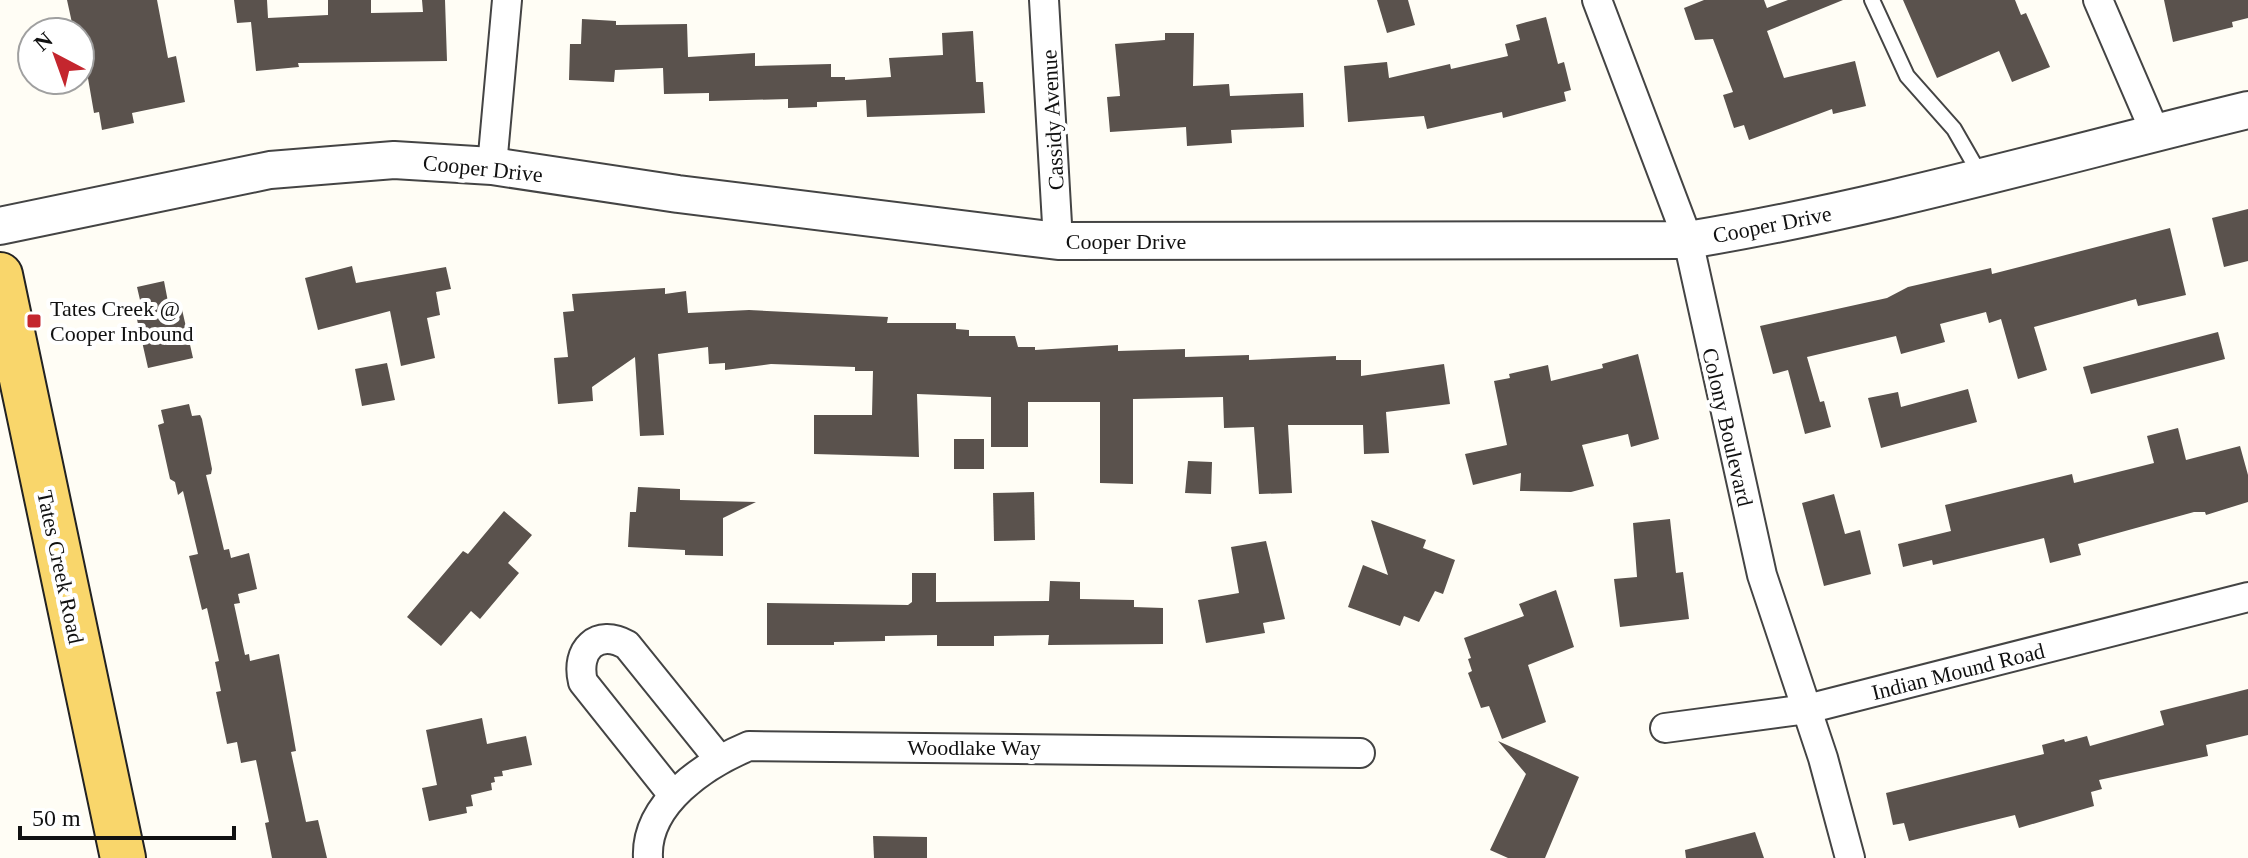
<svg xmlns="http://www.w3.org/2000/svg" width="2248" height="858" font-family="Georgia,serif">
<style>
.building{fill:#5a524d}
.lines{fill:none;stroke-linecap:round;stroke-linejoin:round}
.service-casing{stroke:#444;stroke-width:18}
.minor-casing{stroke:#444;stroke-width:32}
.tertiary-casing{stroke:#444;stroke-width:40}
.primary-casing{stroke:#222;stroke-width:48}
.service{stroke:#fff;stroke-width:14}
.minor{stroke:#fff;stroke-width:28}
.tertiary{stroke:#fff;stroke-width:36}
.primary{stroke:#f9d66b;stroke-width:44}
.poi-dot{fill:#c4262e;stroke:#fff;stroke-width:3}
.labels{text-anchor:middle;stroke-width:8;stroke-linejoin:round;paint-order:stroke}
.street-label{font-size:22px;fill:#111;stroke:#fff}
.poi-label{font-size:22px;fill:#111;stroke:#fff;text-anchor:start}
</style>
<rect width="100%" height="100%" fill="#fffdf5"/>
<!-- building -->
<g class="building">
<polygon points="67,0 157,0 168,58 176,56 185,102 132,113 134,123 102,130 99,112 94,113 80,32 74,32"/>
<polygon points="234,0 267,0 268,18 328,15 328,0 371,0 371,13 423,12 422,0 445,0 447,61 298,63 299,67 256,71 251,22 237,23"/>
<polygon points="1377,0 1408,0 1415,25 1387,33"/>
<polygon points="1704,0 1764,0 1767,8 1788,0 1843,0 1767,31 1784,78 1855,61 1866,106 1833,114 1832,109 1749,140 1744,125 1734,128 1723,95 1733,92 1713,39 1695,40 1684,8"/>
<polygon points="1903,0 2015,0 2021,15 2026,13 2050,67 2012,82 1999,51 1937,78"/>
<polygon points="2164,0 2248,0 2248,18 2232,22 2233,27 2173,42"/>
<polygon points="1546,17 1558,64 1564,62 1571,90 1564,92 1566,101 1503,118 1502,112 1427,129 1424,116 1348,122 1344,66 1387,62 1389,78 1450,64 1451,69 1508,56 1505,44 1520,40 1516,25"/>
<polygon points="582,19 616,21 616,25 687,24 688,57 755,53 755,66 831,64 831,77 845,77 845,80 891,77 889,58 943,55 942,33 973,31 976,82 983,82 985,113 867,117 866,100 817,102 817,107 788,108 788,99 709,101 709,93 664,94 663,68 615,70 614,82 569,80 570,44 581,44"/>
<polygon points="1165,33 1194,33 1193,86 1229,84 1230,96 1303,93 1304,127 1231,130 1232,143 1187,146 1186,127 1110,132 1107,97 1120,96 1115,44 1165,40"/>
<polygon points="2248,209 2248,261 2224,267 2212,218"/>
<polygon points="2170,228 2186,295 2138,306 2136,299 2034,327 2047,370 2018,379 2001,319 1989,323 1986,312 1940,324 1945,342 1901,354 1896,336 1807,357 1820,402 1824,401 1831,427 1805,434 1788,370 1773,374 1760,326 1887,298 1908,287 1991,268 1992,274"/>
<polygon points="352,266 356,283 446,267 451,289 436,292 440,315 427,318 435,358 401,366 390,311 318,330 305,278"/>
<polygon points="164,281 169,307 181,305 193,358 148,368 136,315 143,313 137,287"/>
<polygon points="665,288 665,294 686,291 688,313 749,310 888,317 887,323 956,323 956,329 969,330 969,336 1015,336 1018,347 1035,347 1035,350 1118,345 1118,351 1185,349 1185,357 1249,355 1249,360 1336,356 1336,360 1361,360 1361,376 1444,364 1450,404 1386,412 1389,453 1364,454 1363,425 1288,425 1292,493 1259,494 1254,427 1224,428 1223,397 1133,399 1133,484 1100,483 1100,402 1028,402 1028,447 991,447 991,397 917,394 919,457 814,454 814,415 872,415 873,371 855,371 855,367 771,364 725,370 725,363 709,364 708,347 658,354 664,435 640,436 635,357 592,387 593,401 558,404 554,358 568,357 563,312 574,311 572,294"/>
<polygon points="2218,332 2225,359 2091,394 2083,367"/>
<polygon points="1638,354 1659,439 1631,447 1628,434 1582,445 1594,486 1571,492 1520,491 1521,473 1473,485 1465,454 1507,445 1494,381 1510,378 1509,374 1548,365 1551,381 1603,368 1602,364"/>
<polygon points="387,363 395,400 362,406 355,369"/>
<polygon points="1968,389 1977,422 1881,448 1868,398 1898,392 1901,407"/>
<polygon points="189,404 192,416 200,415 202,419 212,469 211,474 206,475 224,550 229,549 231,558 249,553 257,589 238,594 240,603 234,604 245,655 249,654 250,661 279,654 296,751 291,752 306,822 318,820 327,858 272,858 265,823 269,822 256,760 241,763 237,742 227,744 216,692 221,691 215,662 219,661 207,608 202,610 189,556 198,554 183,491 178,495 175,482 170,479 158,425 164,423 161,410"/>
<polygon points="2178,428 2186,460 2240,446 2248,475 2248,502 2206,515 2205,512 2194,512 2078,544 2081,555 2050,563 2044,538 1933,565 1932,560 1903,567 1898,544 1951,531 1945,505 2072,474 2074,483 2154,463 2147,436"/>
<rect x="954" y="439" width="30" height="30"/>
<polygon points="1188,461 1212,462 1211,494 1185,493"/>
<polygon points="638,487 680,489 680,500 756,502 723,518 723,556 685,555 685,550 628,547 630,512 636,512"/>
<polygon points="1034,492 1035,540 994,541 993,493"/>
<polygon points="1834,494 1845,534 1860,530 1871,574 1824,586 1802,503"/>
<polygon points="504,511 532,535 508,563 519,573 480,619 471,611 441,646 407,617 463,551 468,554"/>
<polygon points="1670,519 1676,573 1683,572 1689,619 1620,627 1614,579 1637,577 1633,523"/>
<polygon points="1371,520 1426,540 1423,548 1455,560 1443,594 1435,591 1419,622 1404,616 1400,626 1348,607 1363,565 1388,575"/>
<polygon points="1266,541 1285,619 1263,623 1265,633 1206,643 1198,600 1239,593 1231,547"/>
<polygon points="912,573 936,573 936,602 1049,601 1050,581 1080,582 1080,599 1134,600 1134,607 1163,608 1163,644 1048,645 1049,635 994,636 994,646 937,646 937,635 885,636 885,641 834,642 834,645 767,645 767,603 908,605 912,602"/>
<polygon points="1556,590 1574,647 1528,665 1546,722 1502,739 1489,706 1481,708 1468,673 1472,671 1468,659 1471,658 1464,638 1524,616 1519,604"/>
<polygon points="2248,689 2248,735 2206,745 2208,756 2099,780 2102,789 2091,792 2094,806 2019,828 2015,815 1909,841 1904,823 1893,825 1886,793 2044,754 2042,745 2064,739 2065,742 2087,736 2090,746 2164,725 2160,711"/>
<polygon points="482,718 487,744 526,736 532,765 502,771 503,776 494,777 495,782 491,783 492,790 471,795 473,806 466,807 467,813 429,821 422,788 437,785 426,730"/>
<polygon points="1498,741 1579,777 1545,858 1508,858 1490,850 1526,774"/>
<polygon points="1755,832 1764,858 1686,858 1685,850"/>
<polygon points="873,836 927,837 927,858 874,858"/>
</g>
<g class="lines">
<!-- service casing -->
<g class="service-casing">
<polyline id="service" points="1872,0 1907,76 1954,129 1981,176"/>
</g>
<!-- minor casing -->
<g class="minor-casing">
<g id="minor">
<polyline points="1044,0 1058,241"/>
<polyline points="1597,0 1688,240 1762,575 1823,758 1850,858"/>
<polyline points="2098,0 2155,132"/>
<polyline points="492,166 507,0"/>
<polyline points="1665,728 1807,709 2248,597"/>
<path d="M673 795 583 682C575 650 597 628 627 645L719 759"/>
<path d="M648 858C645 803 706 764 749 746L1360 753"/>
</g>
</g>
<!-- tertiary casing -->
<g class="tertiary-casing">
<path id="tertiary" d="M0 226 270 170 394 160 492 166 678 194 1058 241 1688 240C1877 209 2062 155 2248 110"/>
</g>
<!-- primary casing -->
<g class="primary-casing">
<polyline id="primary" points="0,275 123,858"/>
</g>
<!-- service -->
<use href="#service" class="service"/>
<!-- minor -->
<use href="#minor" class="minor"/>
<!-- tertiary -->
<use href="#tertiary" class="tertiary"/>
<!-- primary -->
<use href="#primary" class="primary"/>
</g>
<!-- markers -->
<rect class="poi-dot" x="26" y="313" width="16" height="16" rx="4"/>
<g class="labels">
<!-- street labels -->
<g class="street-label">
<text transform="translate(1052 120) rotate(-93)" y="8">Cassidy Avenue</text>
<text transform="translate(483 168) rotate(6)" y="8">Cooper Drive</text>
<text transform="translate(1772 224) rotate(-11)" y="8">Cooper Drive</text>
<text x="1126" y="249">Cooper Drive</text>
<text transform="translate(1728 427) rotate(77)" y="8">Colony Boulevard</text>
<text transform="translate(61 567) rotate(78)" y="8">Tates Creek Road</text>
<text transform="translate(1958 671) rotate(-14)" y="8">Indian Mound Road</text>
<text x="974" y="755">Woodlake Way</text>
</g>
<!-- poi labels -->
<g class="poi-label">
<text x="50" y="316">Tates Creek @<tspan x="50" dy="25">Cooper Inbound</tspan></text>
</g>
</g>
<!-- north arrow -->
<g transform="translate(56 56) rotate(319)"><circle r="38" fill="#ffffff" stroke="#a0a0a0" stroke-width="2"/>
<path d="M0-6L14 30L0 20L-14 30Z" fill="#c4262e"/>
<text y="-12" font-size="22" font-weight="bold" text-anchor="middle" fill="#111111">N</text>
</g>
<!-- scale -->
<path d="M20 826v12h214v-12" fill="none" stroke="#111111" stroke-width="4"/>
<text x="32" y="826" font-size="24" fill="#111111" stroke="#ffffff" stroke-width="6" paint-order="stroke">50 m</text>
</svg>
